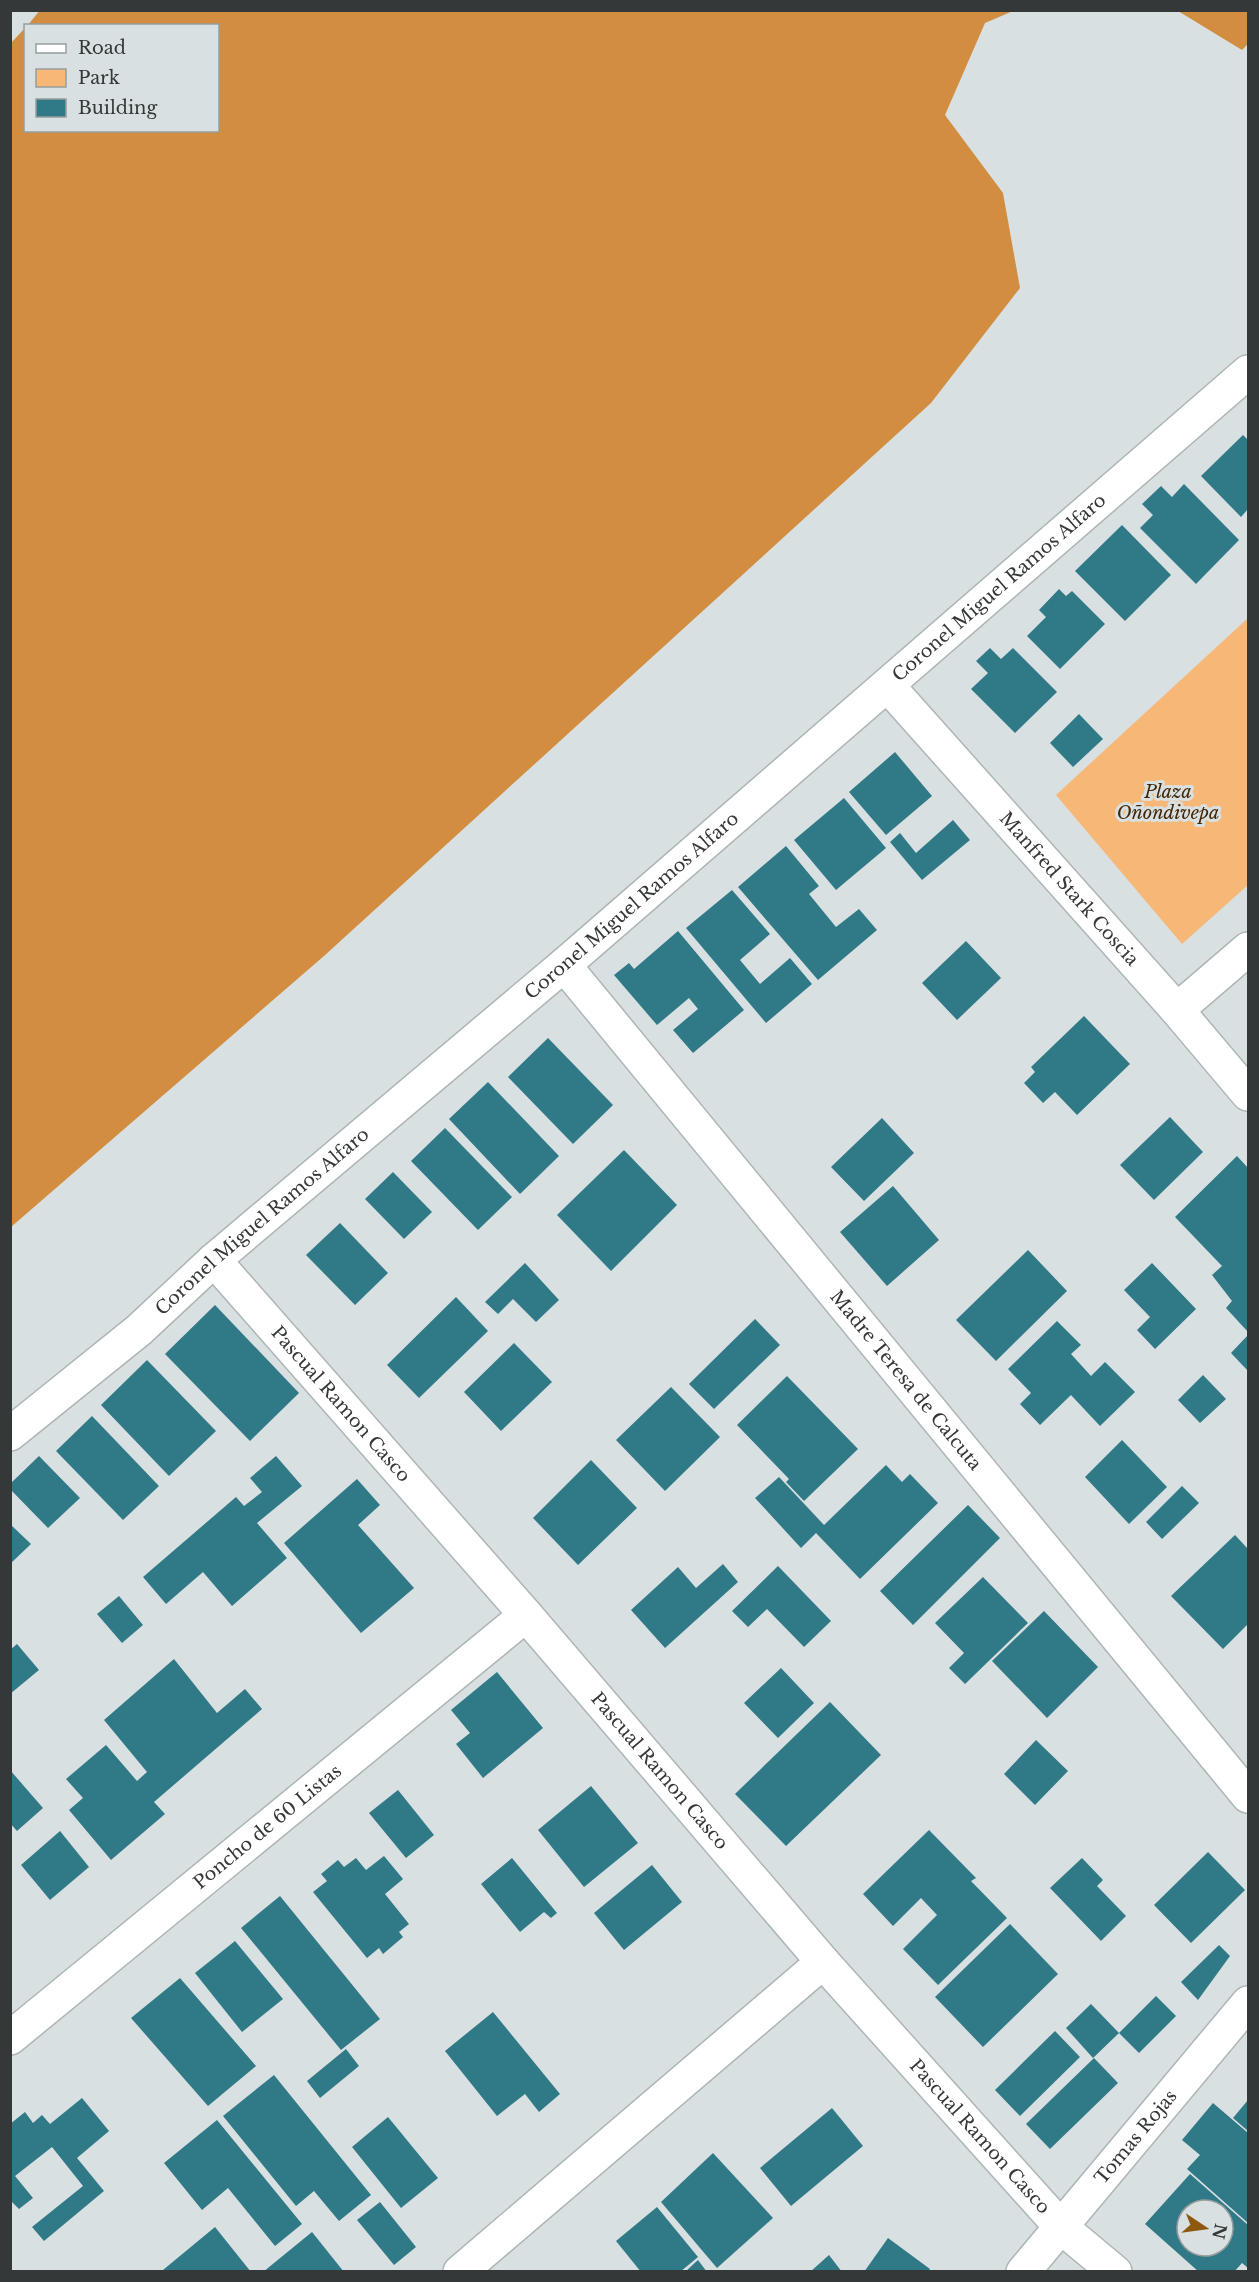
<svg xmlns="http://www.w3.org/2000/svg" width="1259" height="2282" font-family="'Libre Baskerville',serif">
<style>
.green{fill:#f7b776}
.forest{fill:#d28d41}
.building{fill:#307987;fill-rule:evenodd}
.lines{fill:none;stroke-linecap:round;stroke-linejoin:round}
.street-casing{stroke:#aeb5b6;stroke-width:36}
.street{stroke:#fff;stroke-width:33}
.labels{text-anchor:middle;stroke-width:6;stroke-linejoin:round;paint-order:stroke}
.street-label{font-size:18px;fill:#353838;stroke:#d9e0e2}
.park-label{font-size:18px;font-style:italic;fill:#422605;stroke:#d9e0e2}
</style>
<rect width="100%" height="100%" fill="#d9e0e2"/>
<!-- green -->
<polygon class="green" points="1248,618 1248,885 1182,944 1056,795"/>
<!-- forest -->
<g class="forest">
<polygon points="40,10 1013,11 985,23 945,115 1003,193 1020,288 931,403 324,956 11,1227 11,43 25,28 26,130 218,130 218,26 28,25"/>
<polygon points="1178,11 1248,11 1248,44 1242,50"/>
</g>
<!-- building -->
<g class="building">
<polygon points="1243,435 1248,440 1248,509 1241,517 1201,476"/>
<polygon points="1184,484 1239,540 1196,584 1140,528 1153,515 1142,504 1161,486 1172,497"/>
<polygon points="1122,525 1171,575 1125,621 1075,571"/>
<polygon points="1059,589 1066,596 1072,591 1105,624 1060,669 1027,636 1046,617 1039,610"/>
<polygon points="990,648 1001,659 1013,648 1057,692 1015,733 971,689 988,673 976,661"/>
<polygon points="1079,714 1103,739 1073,767 1050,743"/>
<polygon points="895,752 932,796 886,835 849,792"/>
<polygon points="844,798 886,848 836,890 794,840"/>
<polygon points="953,820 970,840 922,880 890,842 900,833 916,853"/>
<polygon points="786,846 819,886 809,894 836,927 859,909 877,930 818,980 738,887"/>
<polygon points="732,890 770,934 740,960 760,984 790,958 812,984 766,1023 686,928"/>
<polygon points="678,931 744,1010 693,1053 673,1030 698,1009 689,998 657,1025 614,975 629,963 634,969"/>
<polygon points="966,941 1001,978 957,1020 922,983"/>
<polygon points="1084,1016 1130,1064 1077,1115 1055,1092 1043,1103 1024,1083 1035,1072 1031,1067"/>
<polygon points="548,1038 613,1105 573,1144 508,1077"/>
<polygon points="488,1082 559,1156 520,1194 449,1119"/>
<polygon points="1170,1117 1203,1152 1154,1200 1120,1165"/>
<polygon points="882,1118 914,1153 864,1201 831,1167"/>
<polygon points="445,1128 512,1197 478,1230 411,1161"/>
<polygon points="624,1150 677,1205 611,1271 557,1215"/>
<polygon points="1237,1156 1248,1168 1248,1332 1226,1308 1232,1301 1212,1275 1222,1266 1175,1217"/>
<polygon points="393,1172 432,1212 404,1239 365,1199"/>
<polygon points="893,1186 939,1240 887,1286 840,1232"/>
<polygon points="340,1223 388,1273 355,1305 306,1255"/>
<polygon points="1028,1250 1067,1291 996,1361 956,1320"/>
<polygon points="525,1263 559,1300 536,1322 513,1299 498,1314 485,1302"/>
<polygon points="1152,1263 1196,1309 1155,1349 1137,1330 1150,1317 1124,1290"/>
<polygon points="456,1297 488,1331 419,1398 387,1365"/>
<polygon points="215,1305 299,1393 250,1441 165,1354"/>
<polygon points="755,1319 780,1345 714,1409 689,1384"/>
<polygon points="1057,1321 1081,1345 1071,1354 1091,1376 1105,1362 1135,1392 1100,1426 1071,1395 1040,1425 1020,1404 1031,1393 1008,1369"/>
<polygon points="1248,1335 1248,1371 1231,1353"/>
<polygon points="514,1343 552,1382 501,1431 464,1392"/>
<polygon points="147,1360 216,1431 169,1476 101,1405"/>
<polygon points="1203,1375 1226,1399 1200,1423 1178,1400"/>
<polygon points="787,1376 858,1449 804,1501 786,1482 789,1479 737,1425"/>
<polygon points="671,1387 720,1437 665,1491 616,1440"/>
<polygon points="92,1416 159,1486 123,1520 56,1451"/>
<polygon points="1122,1440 1167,1487 1129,1524 1085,1477"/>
<polygon points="39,1456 80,1498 48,1528 10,1489 10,1484"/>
<polygon points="276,1456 302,1486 257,1523 287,1558 232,1606 203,1572 166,1604 143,1577 236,1497 244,1506 262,1492 250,1478"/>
<polygon points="591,1460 637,1508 578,1565 533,1518"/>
<polygon points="886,1465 902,1482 910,1474 938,1503 860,1579 816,1533 801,1548 755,1498 779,1477 824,1525"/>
<polygon points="357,1479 380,1505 358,1525 414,1588 361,1633 284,1543"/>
<polygon points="1182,1486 1199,1503 1162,1539 1146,1522"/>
<polygon points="968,1505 1000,1538 913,1625 880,1591"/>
<polygon points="10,1524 31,1544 10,1564"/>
<polygon points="1235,1535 1248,1549 1248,1624 1223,1649 1171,1596"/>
<polygon points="723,1564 738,1582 665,1648 631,1610 678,1567 696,1588"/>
<polygon points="778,1566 831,1621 804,1647 767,1609 748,1627 732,1611"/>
<polygon points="983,1577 1028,1623 965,1684 949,1668 964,1653 935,1623"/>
<polygon points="119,1596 143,1625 122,1643 97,1614"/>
<polygon points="1044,1611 1098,1667 1047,1718 992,1661"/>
<polygon points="17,1644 39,1670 10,1694 10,1650"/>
<polygon points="174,1659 217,1713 245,1689 262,1709 154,1802 165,1814 111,1860 69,1810 83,1798 66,1779 106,1745 137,1781 147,1772 104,1720"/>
<polygon points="781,1668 814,1703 778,1738 744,1703"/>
<polygon points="497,1672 543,1728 483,1778 456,1744 470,1733 451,1710"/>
<polygon points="830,1702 881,1755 786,1846 735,1794"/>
<polygon points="1036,1740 1068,1771 1035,1805 1004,1774"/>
<polygon points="10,1770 43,1808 17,1831 10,1823"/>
<polygon points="591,1786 638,1843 584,1887 538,1830"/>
<polygon points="398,1790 434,1835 406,1858 369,1813"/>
<polygon points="929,1830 976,1878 971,1881 1007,1918 938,1985 903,1949 937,1915 921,1898 893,1926 863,1894"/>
<polygon points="60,1831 89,1867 50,1900 21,1865"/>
<polygon points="1208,1852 1245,1890 1191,1943 1154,1905"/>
<polygon points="384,1856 403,1879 385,1894 409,1924 399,1932 403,1937 383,1954 379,1948 367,1958 313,1892 327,1881 321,1874 338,1860 344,1867 356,1858 366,1870"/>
<polygon points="512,1858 557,1913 551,1918 544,1912 520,1932 481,1884"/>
<polygon points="1082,1858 1103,1880 1097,1886 1126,1916 1101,1941 1050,1888"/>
<polygon points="652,1865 682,1902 624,1950 594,1913"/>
<polygon points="280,1896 380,2019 341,2050 241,1928"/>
<polygon points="1010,1924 1058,1974 983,2047 935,1997"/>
<polygon points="235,1941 283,1999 242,2032 195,1973"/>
<polygon points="1219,1945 1230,1956 1198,2000 1181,1982"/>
<polygon points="180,1978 256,2066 208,2106 131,2018"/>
<polygon points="1156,1996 1176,2016 1139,2053 1119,2033"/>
<polygon points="1091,2004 1119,2033 1093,2058 1066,2028"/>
<polygon points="493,2012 560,2094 539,2112 525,2094 497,2116 445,2051"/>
<polygon points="1055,2031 1080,2057 1020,2116 995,2090"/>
<polygon points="346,2049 359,2066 320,2098 307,2081"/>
<polygon points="1094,2058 1118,2083 1050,2149 1026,2124"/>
<polygon points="274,2075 371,2195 339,2221 314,2191 296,2206 223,2116"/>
<polygon points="82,2098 109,2131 77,2158 104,2191 44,2241 32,2227 83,2186 52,2147 15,2176 33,2198 19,2209 10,2200 10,2124 25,2112 33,2123 42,2115 50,2124"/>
<polygon points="1248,2100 1248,2131 1233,2118"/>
<polygon points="1213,2103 1248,2133 1248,2223 1187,2169 1200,2155 1182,2140"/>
<polygon points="832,2108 863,2146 791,2206 760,2168"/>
<polygon points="388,2117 438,2178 401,2208 352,2147"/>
<polygon points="217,2120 302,2224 275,2246 228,2188 202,2210 164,2163"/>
<polygon points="713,2153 773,2218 717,2268 661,2202"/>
<path d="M1190 2174 1248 2225V2268L1242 2263 1234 2272H1199L1145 2224ZM1187 2210H1223V2246H1187Z"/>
<polygon points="380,2202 416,2247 394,2265 357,2220"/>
<polygon points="657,2207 698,2257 680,2272 641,2272 616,2241"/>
<polygon points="215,2227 251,2272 164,2272 163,2270"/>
<polygon points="312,2232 344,2272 263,2272"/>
<polygon points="888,2238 930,2269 928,2272 864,2272"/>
<polygon points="829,2255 842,2272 810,2272"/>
<polygon points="698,2260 707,2272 685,2272"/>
</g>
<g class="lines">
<!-- street casing -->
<g class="street-casing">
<g id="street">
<path id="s1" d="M888 686 1177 1010 1248 1094"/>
<path id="s2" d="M564 965 1248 1796"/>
<polyline points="1177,1010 1248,949"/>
<path id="s3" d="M214 1260 526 1615 823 1962 1061 2227 1115 2272"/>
<path id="s4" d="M10 1434 139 1330 214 1260 564 965 1248 372"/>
<path id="s5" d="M10 2038 526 1615"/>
<polyline points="460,2272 823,1962"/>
<path id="s6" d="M1023 2272 1248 2003"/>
</g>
</g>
<!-- street -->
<use href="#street" class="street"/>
</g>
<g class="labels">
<!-- street labels -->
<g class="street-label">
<text dy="6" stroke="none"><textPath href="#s4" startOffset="1302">Coronel Miguel Ramos Alfaro</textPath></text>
<text dy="6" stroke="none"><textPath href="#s1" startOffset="272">Manfred Stark Coscia</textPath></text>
<text dy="6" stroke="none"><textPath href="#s4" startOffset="816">Coronel Miguel Ramos Alfaro</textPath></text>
<text dy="6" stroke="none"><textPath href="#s4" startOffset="330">Coronel Miguel Ramos Alfaro</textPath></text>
<text dy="6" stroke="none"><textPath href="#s2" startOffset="538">Madre Teresa de Calcuta</textPath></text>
<text dy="6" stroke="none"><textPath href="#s3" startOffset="192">Pascual Ramon Casco</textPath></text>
<text dy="6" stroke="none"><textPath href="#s3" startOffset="678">Pascual Ramon Casco</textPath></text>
<text dy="6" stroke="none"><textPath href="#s5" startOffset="333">Poncho de 60 Listas</textPath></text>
<text dy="6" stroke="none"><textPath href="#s3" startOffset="1164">Pascual Ramon Casco</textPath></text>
<text dy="6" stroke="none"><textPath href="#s6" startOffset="176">Tomas Rojas</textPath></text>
</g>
<!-- park labels -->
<g class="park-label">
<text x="1168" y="798">Plaza<tspan x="1168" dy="21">Oñondivepa</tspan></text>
</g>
</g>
<!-- border -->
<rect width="1259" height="2282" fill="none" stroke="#353838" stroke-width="24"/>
<!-- legend -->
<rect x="24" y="24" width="195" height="108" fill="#d9e0e2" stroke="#979d9e" stroke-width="1.5"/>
<rect x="36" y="44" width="30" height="9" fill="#ffffff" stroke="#979d9e" stroke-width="1.5"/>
<text x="78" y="54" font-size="18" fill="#353838">Road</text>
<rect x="36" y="69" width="30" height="18" fill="#f7b776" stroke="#979d9e" stroke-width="1.5"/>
<text x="78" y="84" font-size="18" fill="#353838">Park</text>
<rect x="36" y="99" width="30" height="18" fill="#307987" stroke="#979d9e" stroke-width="1.5"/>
<text x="78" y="114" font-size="18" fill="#353838">Building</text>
<!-- north arrow -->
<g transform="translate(1205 2228) rotate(103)"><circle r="28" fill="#d9e0e2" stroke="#979d9e" stroke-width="1.5"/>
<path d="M0-4.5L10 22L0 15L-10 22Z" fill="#8f580f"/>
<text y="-9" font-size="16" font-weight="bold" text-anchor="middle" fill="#353838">N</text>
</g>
</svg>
